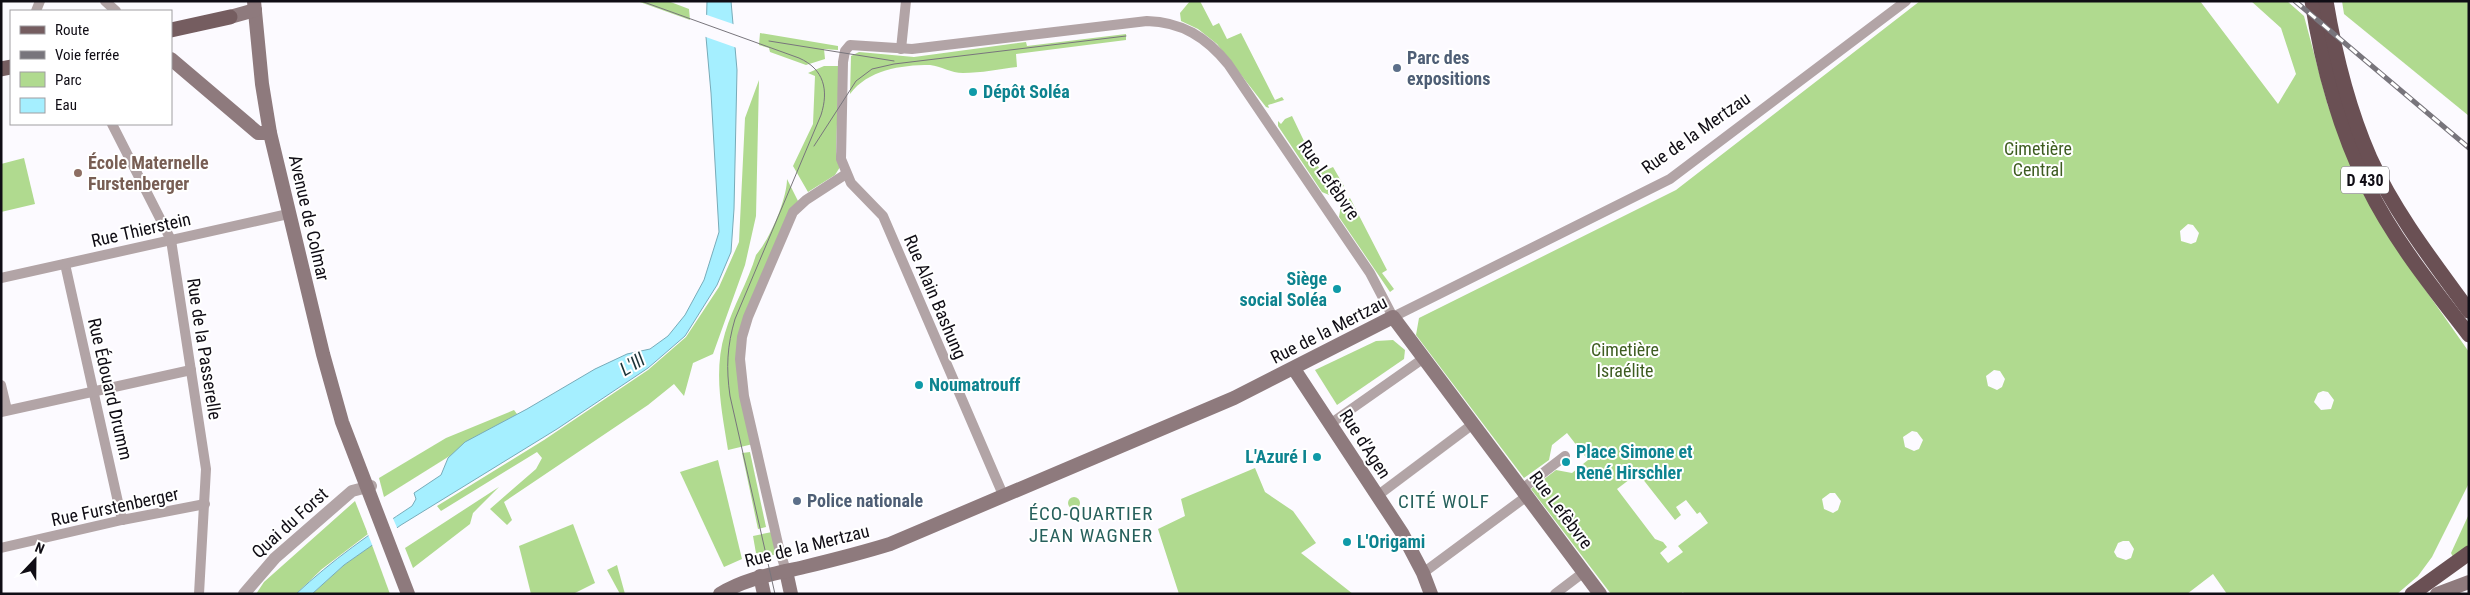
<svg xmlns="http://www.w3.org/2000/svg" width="2470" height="595" font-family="'Roboto Condensed',sans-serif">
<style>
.green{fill:#b0da8f;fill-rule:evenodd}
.water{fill:#a5efff;stroke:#78abb9}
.pier{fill:#fcfaff}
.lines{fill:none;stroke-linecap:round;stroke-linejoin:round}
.minor{stroke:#b2a4a6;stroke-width:10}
.tertiary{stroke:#b2a4a6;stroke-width:12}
.secondary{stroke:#8e7a7d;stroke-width:14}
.primary{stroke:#755d60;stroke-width:15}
.trunk{stroke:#6a5054;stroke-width:15}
.tram{stroke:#78757c;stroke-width:1}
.rail-casing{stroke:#78757c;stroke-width:5}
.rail{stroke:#fff;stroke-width:3;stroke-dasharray:9;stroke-linecap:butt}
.service-dot{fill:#5c6f8a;stroke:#fff;stroke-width:2}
.culture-dot{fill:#0f9aa8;stroke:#fff;stroke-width:2}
.education-dot{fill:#8d6e63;stroke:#fff;stroke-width:2}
.labels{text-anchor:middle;stroke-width:4;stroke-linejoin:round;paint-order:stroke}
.shield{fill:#fff;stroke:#58565b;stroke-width:1}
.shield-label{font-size:16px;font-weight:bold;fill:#100d15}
.service-label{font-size:18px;font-weight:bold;fill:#4e5e75;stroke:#fff;text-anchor:start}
.culture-label{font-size:18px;font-weight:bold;fill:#0d838f;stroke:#fff;text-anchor:start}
.street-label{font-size:18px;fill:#100d15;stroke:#fff}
.park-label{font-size:18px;fill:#3d5c20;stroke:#fff}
.education-label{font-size:18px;font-weight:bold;fill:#785e54;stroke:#fff;text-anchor:start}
.water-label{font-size:19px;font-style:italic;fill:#1a3237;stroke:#fff}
.neighbourhood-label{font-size:19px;letter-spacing:1px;fill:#26605c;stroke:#fff}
</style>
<rect width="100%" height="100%" fill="#fcfaff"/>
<!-- green -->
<g class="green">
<polygon points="637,1 668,1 689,9 690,20"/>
<polygon points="1190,1 1200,1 1213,26 1219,23 1227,39 1241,33 1275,100 1282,97 1284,100 1268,105 1269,108 1266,107 1217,44 1198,29 1181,21 1180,13"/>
<path d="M1920 1H2200L2278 104 2296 74 2281 28 2251 1H2287L2304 16 2328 106 2410 268 2469 352V483L2432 557 2418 576 2397 594H2227L2213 574 2187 594H1684L1683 592 1681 594H1611L1531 489 1556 470 1572 473 1588 460 1567 433 1552 445 1549 460 1524 478 1416 335 1419 318 1676 190ZM2188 224 2193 225 2199 233 2196 242 2191 244 2181 241 2180 231ZM1994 370 2000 371 2005 379 2002 387 1997 390 1988 386 1986 376ZM2323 391 2328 392 2334 400 2331 409 2321 410 2314 402 2318 393ZM1912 431 1917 432 1923 440 1919 449 1914 451 1905 447 1903 437ZM1638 473 1675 520 1681 515 1676 507 1686 500 1697 514 1700 512 1708 523 1678 546 1683 552 1668 563 1660 553 1667 547 1663 542 1655 539 1617 489ZM1830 493H1835L1841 501 1838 510 1833 513 1824 509 1822 499ZM2123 541H2129L2134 549 2131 558 2126 560 2117 557 2114 552 2118 543Z"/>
<polygon points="2342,1 2469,1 2469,116 2344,14"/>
<polygon points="760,33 838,46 838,50 824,49 825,59 806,65 770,52 769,48 759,45"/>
<path d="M1126 34V40L1016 54 1017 67C1000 69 981 73 963 73 951 73 941 66 930 65 900 65 868 70 850 94L851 56 859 52 914 57 1026 42 1027 46Z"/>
<polygon points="824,66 839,66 836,152 840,167 835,175 808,192 793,166 813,124 815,76 808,73"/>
<polygon points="759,80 756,216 745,265 713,354 693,363 684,396 674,384 648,405 504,502 512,520 507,525 490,509 536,469 542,458 537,452 441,511 437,506 544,440 648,370 686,337 719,287 739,242 745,118"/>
<path d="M1292 116C1302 136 1309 154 1322 172L1333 167 1344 186 1328 193 1329 195 1322 192 1278 126V121L1281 124 1285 119Z"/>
<polygon points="24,158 35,204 1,212 1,164"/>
<path d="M787 179 798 201 789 211 740 330 753 444 728 450C722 412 713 372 725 333 733 306 748 282 756 255 770 239 787 199 787 179Z"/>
<polygon points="1350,198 1387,270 1382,273 1394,289 1390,292 1339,217 1341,205"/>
<polygon points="1393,340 1405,350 1404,359 1337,405 1315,370 1376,341"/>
<polygon points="514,410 517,414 384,497 379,478 446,438"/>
<polygon points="750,452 766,527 758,529 742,453"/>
<polygon points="718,460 742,559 724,567 680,472"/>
<polygon points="1255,468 1265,492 1293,511 1316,543 1301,553 1353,594 1179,594 1158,529 1185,516 1181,499"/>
<polygon points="499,487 473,513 470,524 413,568 405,548"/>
<circle cx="1074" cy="503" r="6"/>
<polygon points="355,501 368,534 322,569 296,594 256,594 264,582"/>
<polygon points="2469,514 2469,546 2453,557 2451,553"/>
<polygon points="573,524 595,583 573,594 531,594 519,546"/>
<polygon points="772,532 777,554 757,559 753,536"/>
<polygon points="372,545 390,594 312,594 344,565"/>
<polygon points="617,565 625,594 620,594 607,570"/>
</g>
<!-- water -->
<path class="water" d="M707 1H731L737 70 734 209 731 252 717 285 685 336 648 368 557 429 401 525 344 565 312 594H296C332 560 371 533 412 506L416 499 414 493 441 475 448 458 465 442 527 409 595 369 627 354 650 349 668 336 685 315 704 280 719 232 711 93 706 37Z"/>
<!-- pier -->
<g class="pier">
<polygon points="704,14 736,25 737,48 703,36"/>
<polygon points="392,516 398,530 373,547 367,532"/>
</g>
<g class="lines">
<!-- minor -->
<g class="minor">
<polyline points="105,1 116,11"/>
<polyline points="36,11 40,1"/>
<polyline points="901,49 906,1"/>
<polyline points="112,124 171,240 206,469 199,594"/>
<polyline points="65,264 122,520"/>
<polyline points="1,278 288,214"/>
<polyline points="1,385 7,410"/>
<polyline points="1,412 191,370"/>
<polyline points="1330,424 1424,358"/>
<polyline points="1522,489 1565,456"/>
<polyline points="1377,496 1473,424"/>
<path d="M1004 497 883 216 851 183 841 159 843 62 845 51 850 45 912 49 1147 21C1182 22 1206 37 1228 64L1370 273 1393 317 1670 179 1906 1"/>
<polyline points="1,548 122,520 205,504"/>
<polyline points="786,571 779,548 744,396 740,359 742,337 748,317 793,212 806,200 846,174"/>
<polyline points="1423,573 1527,496"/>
<polyline points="1555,594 1584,572"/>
</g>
<!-- tertiary -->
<polyline class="tertiary" points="244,594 275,558 352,491 371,486"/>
<!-- secondary -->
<g class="secondary">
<polyline points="254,1 262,84 270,133 323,354 342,422 408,594"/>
<polyline points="230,17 255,10"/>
<polyline points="171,59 258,133 270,133"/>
<polyline points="1294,369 1402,533 1423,573 1431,594"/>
<polyline points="786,571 791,594"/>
<polyline points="760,576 764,594"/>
<path d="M720 594C746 578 774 574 804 567 833 560 861 553 890 544L1234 398 1393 317 1600 594"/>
<polyline points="2437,594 2469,582"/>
</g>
<!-- primary -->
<g class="primary">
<polyline points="171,30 230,17"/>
<polyline points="1,69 11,67"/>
</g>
<!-- trunk -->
<g class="trunk">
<path d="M2312 1C2322 66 2339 128 2368 187 2394 240 2433 288 2469 335"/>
<path d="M2326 1C2335 55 2348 108 2370 158 2395 213 2434 263 2469 311"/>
<polyline points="2412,594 2469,553"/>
</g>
<!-- tram -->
<g class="tram">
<path d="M641 1 799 58C824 69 829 90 821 115L735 319C727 346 726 368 730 396L775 594"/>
<polyline points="769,41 894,61"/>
<polyline points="814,146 856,81 872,69 894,64 1126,36"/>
</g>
<!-- rail casing -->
<g class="rail-casing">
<polyline id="rail" points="2295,1 2469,148"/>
</g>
<!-- rail -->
<use href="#rail" class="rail"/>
</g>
<!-- markers -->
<g class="service-dot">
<circle cx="1397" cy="68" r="5"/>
<circle cx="797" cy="501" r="5"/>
</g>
<g class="culture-dot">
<circle cx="973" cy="92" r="5"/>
<circle cx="1337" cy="289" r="5"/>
<circle cx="919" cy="385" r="5"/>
<circle cx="1317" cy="457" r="5"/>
<circle cx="1566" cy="462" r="5"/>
<circle cx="1347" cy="542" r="5"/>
</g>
<circle class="education-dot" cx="78" cy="173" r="5"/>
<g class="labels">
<!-- shield labels -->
<rect class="shield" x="2341" y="166.5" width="48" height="27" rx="4"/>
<g class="shield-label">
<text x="2365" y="186">D 430</text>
</g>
<!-- service labels -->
<g class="service-label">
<text x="1407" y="64">Parc des<tspan x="1407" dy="21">expositions</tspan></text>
<text x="807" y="507">Police nationale</text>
</g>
<!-- culture labels -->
<g class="culture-label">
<text x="983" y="98">Dépôt Soléa</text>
<text x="1327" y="285" text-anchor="end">Siège<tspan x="1327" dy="21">social Soléa</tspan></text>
<text x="929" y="391">Noumatrouff</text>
<text x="1576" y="458">Place Simone et<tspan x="1576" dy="21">René Hirschler</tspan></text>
<text x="1307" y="463" text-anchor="end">L'Azuré I</text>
<text x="1357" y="548">L'Origami</text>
</g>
<!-- street labels -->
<g class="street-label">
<text transform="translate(1696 133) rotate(-35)" y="6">Rue de la Mertzau</text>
<text transform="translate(1329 180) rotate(55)" y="6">Rue Lefèbvre</text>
<text transform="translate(309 218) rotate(77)" y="6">Avenue de Colmar</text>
<text transform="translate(141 230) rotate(-13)" y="6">Rue Thierstein</text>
<text transform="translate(935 297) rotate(67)" y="6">Rue Alain Bashung</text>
<text transform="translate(1329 330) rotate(-27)" y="6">Rue de la Mertzau</text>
<text transform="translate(204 349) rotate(81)" y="6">Rue de la Passerelle</text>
<text transform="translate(110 389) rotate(77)" y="6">Rue Édouard Drumm</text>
<text transform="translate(1365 444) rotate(57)" y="6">Rue d'Agen</text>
<text transform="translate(115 507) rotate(-12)" y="6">Rue Furstenberger</text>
<text transform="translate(1561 510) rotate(53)" y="6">Rue Lefèbvre</text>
<text transform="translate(290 523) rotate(-42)" y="6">Quai du Forst</text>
<text transform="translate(807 546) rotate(-14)" y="6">Rue de la Mertzau</text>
</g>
<!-- park labels -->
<g class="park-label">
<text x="2038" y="155">Cimetière<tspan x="2038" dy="21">Central</tspan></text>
<text x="1625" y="356">Cimetière<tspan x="1625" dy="21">Israélite</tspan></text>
</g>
<!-- education labels -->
<g class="education-label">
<text x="88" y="169">École Maternelle<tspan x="88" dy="21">Furstenberger</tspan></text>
</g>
<!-- water labels -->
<g class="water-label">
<text transform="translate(632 364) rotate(-31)" y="7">L'Ill</text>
</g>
<!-- neighbourhood labels -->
<g class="neighbourhood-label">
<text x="1444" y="508">CITÉ WOLF</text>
<text x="1091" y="520">ÉCO-QUARTIER<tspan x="1091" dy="22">JEAN WAGNER</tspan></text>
</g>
</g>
<!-- border -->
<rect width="2470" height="595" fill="none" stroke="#100d15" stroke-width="5"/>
<!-- legend -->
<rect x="10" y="10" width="162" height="115" fill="#ffffff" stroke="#9f9ea1"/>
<rect x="20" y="26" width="25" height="8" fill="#755d60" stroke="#9f9ea1"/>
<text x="55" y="35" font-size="15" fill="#100d15">Route</text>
<rect x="20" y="51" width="25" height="8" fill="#78757c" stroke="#9f9ea1"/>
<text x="55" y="60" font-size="15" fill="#100d15">Voie ferrée</text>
<rect x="20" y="72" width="25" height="15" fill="#b0da8f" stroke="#9f9ea1"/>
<text x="55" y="85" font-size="15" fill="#100d15">Parc</text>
<rect x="20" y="98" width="25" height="15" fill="#a5efff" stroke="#9f9ea1"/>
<text x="55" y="110" font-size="15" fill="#100d15">Eau</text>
<!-- north arrow -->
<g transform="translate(35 560) rotate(22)" stroke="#ffffff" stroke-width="4" paint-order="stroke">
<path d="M0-4L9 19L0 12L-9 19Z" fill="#100d15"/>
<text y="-8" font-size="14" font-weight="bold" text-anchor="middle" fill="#100d15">N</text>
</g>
</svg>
